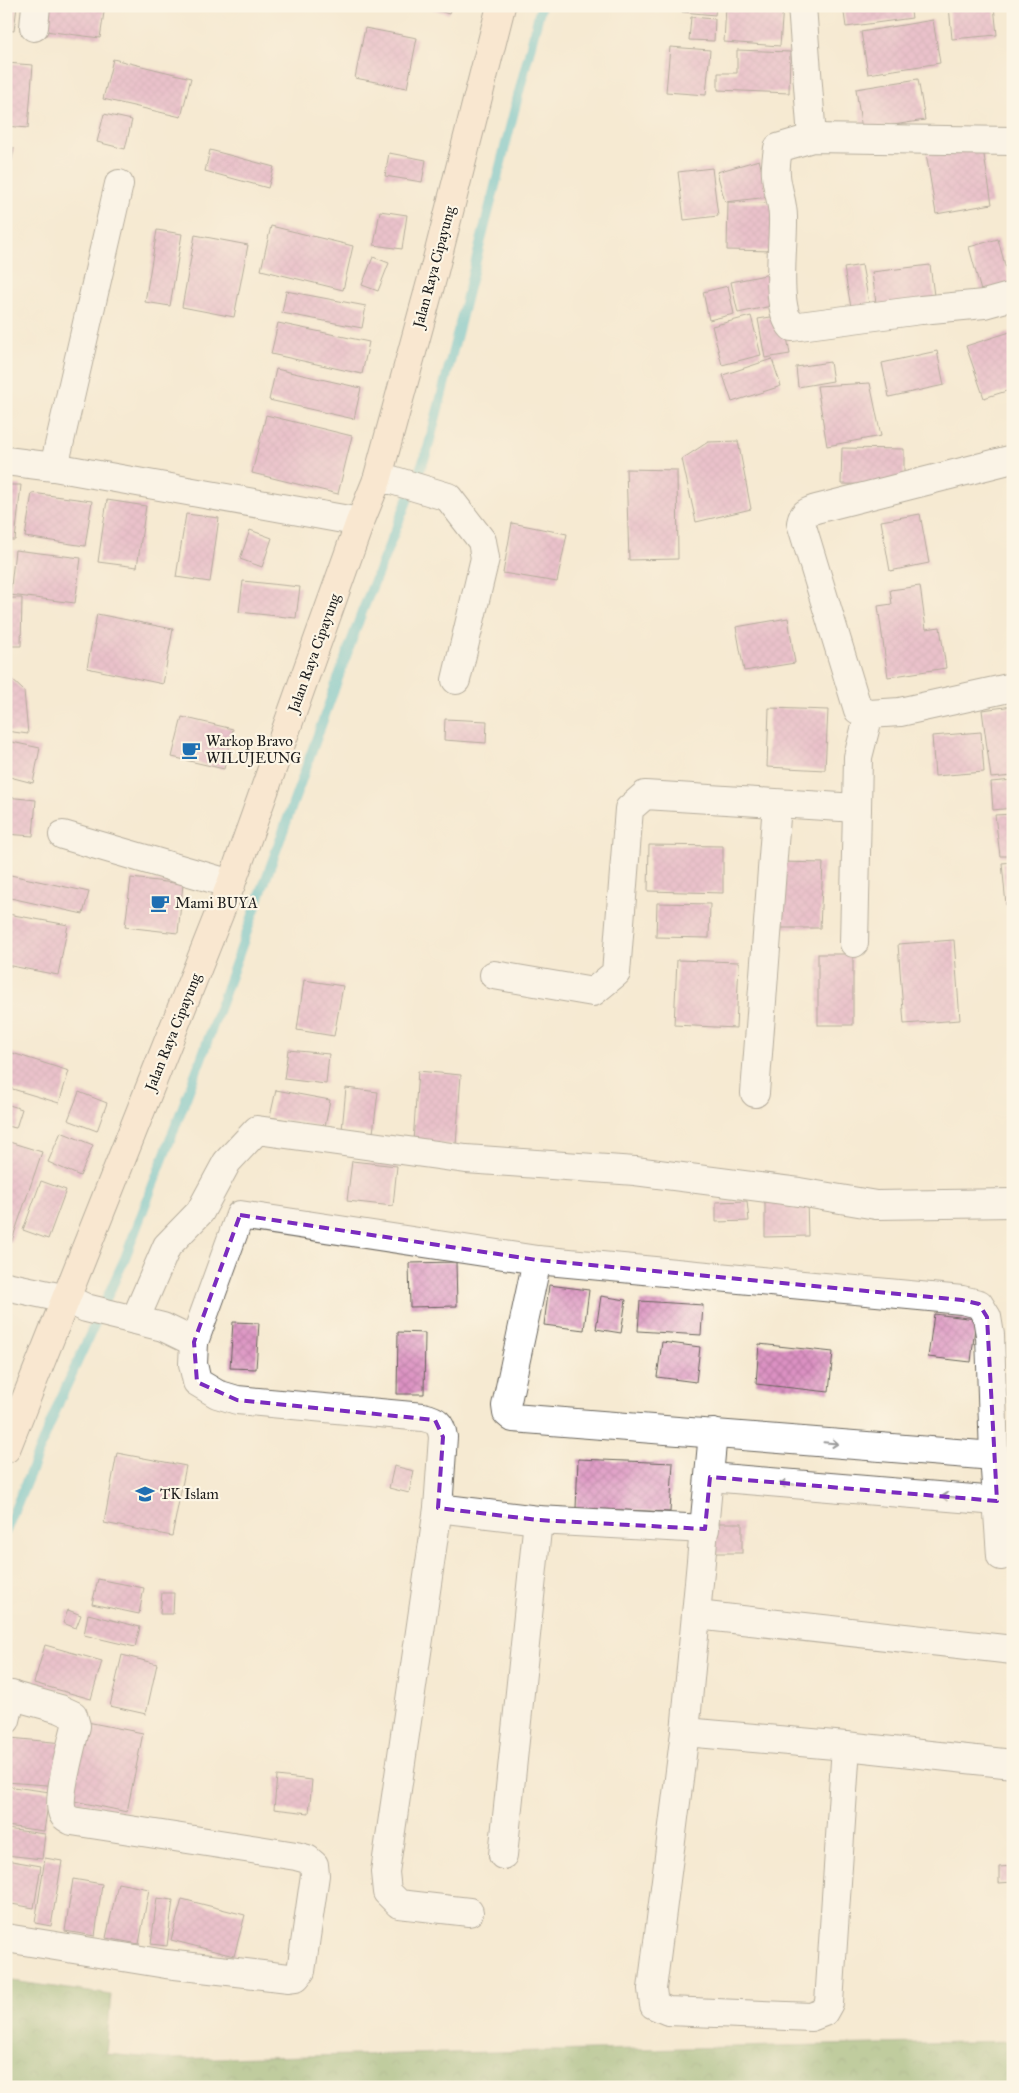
<svg xmlns="http://www.w3.org/2000/svg" width="1019" height="2093" font-family="'IM FELL Great Primer',serif">
<style>
.forest{fill:url(#forest-crowns);stroke:#4d623e}
.lines{fill:none;stroke-linecap:round;stroke-linejoin:round}
.stream{stroke:#50bdc9;stroke-width:10}
.building{fill:url(#building-cross-hatch)}
.minor-casing{stroke:#68645c;stroke-width:30}
.secondary-casing{stroke:#68645c;stroke-width:30}
.minor{stroke:#fff;stroke-width:28}
.secondary{stroke:#fce5cf;stroke-width:28}
.oneway{stroke:#999}
.marked{fill:none;stroke:#7b2cbf;stroke-width:4;stroke-dasharray:10 6;stroke-linejoin:round}
.labels{text-anchor:middle;stroke-width:4.5;stroke-linejoin:round;paint-order:stroke}
.street-label{font-size:15px;fill:#1c1c1c;stroke:#fcf5e5}
.poi-label{font-size:15px;fill:#1c1c1c;stroke:#fcf5e5;text-anchor:start}
</style>
<defs>
<pattern id="forest-crowns" width="20" height="18" patternUnits="userSpaceOnUse" patternTransform="scale(1.25)"><rect width="20" height="18" fill="#7ea860"/><path d="M2 6a3 3 0 1 1 6 0M12 15a3 3 0 1 1 6 0" fill="none" stroke="#66884e"/></pattern>
<pattern id="building-cross-hatch" width="8" height="8" patternUnits="userSpaceOnUse" patternTransform="scale(1.25)"><rect width="8" height="8" fill="#db91c2"/><path d="M0 0l8 8M0 8l8-8" fill="none" stroke="#bb7ca6"/></pattern>
</defs>
<rect width="100%" height="100%" fill="#fcf5e5"/>
<filter id="ink" filterUnits="userSpaceOnUse"><feTurbulence type="fractalNoise" baseFrequency=".02" numOctaves="2"/><feDisplacementMap in="SourceGraphic" scale="10" xChannelSelector="R" yChannelSelector="G"/><feConvolveMatrix kernelMatrix="1 2 1 2 8 2 1 2 1" color-interpolation-filters="sRGB"/></filter>
<filter id="wash" filterUnits="userSpaceOnUse"><feTurbulence type="fractalNoise" baseFrequency=".0096" numOctaves="4" result="noise"/><feDisplacementMap in="SourceGraphic" scale="20" xChannelSelector="R" yChannelSelector="G"/><feGaussianBlur stdDeviation="1.12" result="paint"/><feColorMatrix in="noise" values="0 0 0 0 0 0 0 0 0 0 0 0 0 0 0 0 0 1.4 0 .05"/><feComposite in="paint" operator="in"/></filter>
<g filter="url(#wash)">
<rect width="100%" height="100%" fill="#f6ead2"/>
<!-- forest -->
<polygon class="forest" points="6,1980 111,1995 106,2054 166,2059 1013,2041 1013,2087 6,2087"/>
<g class="lines">
<!-- stream -->
<polyline class="stream" points="6,1531 60,1400 125,1258 201,1059 362,612 427,452 541,6"/>
</g>
<g id="blocks">
<!-- building -->
<g class="building">
<polygon points="6,6 17,6 14,31 6,30"/>
<polygon points="41,6 105,6 100,38 37,30"/>
<polygon points="422,6 451,6 449,14"/>
<polygon points="682,6 716,6 715,15 682,12"/>
<polygon points="726,6 783,6 780,46 724,42"/>
<polygon points="843,6 910,6 912,18 846,27"/>
<polygon points="949,6 994,6 997,35 952,39"/>
<polygon points="691,17 715,19 714,41 689,40"/>
<polygon points="933,20 940,63 868,74 861,32"/>
<polygon points="365,28 417,38 407,88 355,78"/>
<polygon points="670,47 710,50 706,95 666,92"/>
<polygon points="737,50 790,52 789,93 718,90 718,73 737,73"/>
<polygon points="113,59 191,78 181,117 103,99"/>
<polygon points="6,63 33,65 28,128 6,126"/>
<polygon points="918,79 925,120 862,130 856,89"/>
<polygon points="104,114 132,120 125,149 97,142"/>
<polygon points="982,143 992,204 936,214 926,153"/>
<polygon points="6,146 14,148 7,187 6,187"/>
<polygon points="210,150 274,167 268,188 205,171"/>
<polygon points="389,153 426,160 422,182 385,176"/>
<polygon points="759,160 769,197 725,202 717,172"/>
<polygon points="712,168 718,216 684,220 678,172"/>
<polygon points="728,202 775,203 774,251 727,250"/>
<polygon points="380,211 407,215 402,249 374,245"/>
<polygon points="271,226 353,246 343,290 261,270"/>
<polygon points="157,230 182,234 170,306 145,302"/>
<polygon points="195,235 248,245 234,317 182,307"/>
<polygon points="998,239 1010,284 981,291 969,247"/>
<polygon points="373,257 389,263 378,291 362,285"/>
<polygon points="862,265 870,309 852,313 844,268"/>
<polygon points="930,265 935,303 877,311 872,272"/>
<polygon points="775,273 781,304 738,313 731,282"/>
<polygon points="728,286 734,314 709,320 703,292"/>
<polygon points="286,291 366,306 362,328 282,313"/>
<polygon points="783,315 790,354 765,358 758,319"/>
<polygon points="751,316 761,355 722,365 712,326"/>
<polygon points="278,323 369,342 362,374 271,354"/>
<polygon points="1013,331 1013,389 984,398 966,346"/>
<polygon points="937,351 944,385 889,397 882,363"/>
<polygon points="772,359 781,386 732,402 723,375"/>
<polygon points="830,362 833,381 798,387 796,367"/>
<polygon points="276,369 361,388 354,419 269,400"/>
<polygon points="870,383 881,436 827,446 817,386"/>
<polygon points="266,415 352,436 338,494 252,473"/>
<polygon points="738,441 751,509 696,522 682,459 708,442"/>
<polygon points="842,448 904,449 904,485 841,484"/>
<polygon points="626,469 677,470 678,559 629,560"/>
<polygon points="6,485 21,485 15,540 6,540"/>
<polygon points="32,493 92,501 85,546 25,537"/>
<polygon points="107,500 146,506 137,567 98,562"/>
<polygon points="186,514 219,518 210,582 176,577"/>
<polygon points="920,514 929,563 890,571 881,521"/>
<polygon points="512,523 567,534 557,582 503,573"/>
<polygon points="250,530 272,538 262,567 240,559"/>
<polygon points="15,550 81,558 75,603 10,595"/>
<polygon points="243,581 300,587 296,618 239,612"/>
<polygon points="920,586 926,629 940,627 946,668 888,677 878,606 892,604 890,590"/>
<polygon points="6,598 22,598 21,646 6,646"/>
<polygon points="97,614 173,629 163,684 87,668"/>
<polygon points="788,618 795,663 744,671 736,627"/>
<polygon points="6,674 24,691 28,734 6,731"/>
<polygon points="1013,706 1013,776 991,778 982,710"/>
<polygon points="769,708 828,710 825,770 767,767"/>
<polygon points="182,717 233,729 224,769 172,757"/>
<polygon points="445,719 487,721 486,743 444,740"/>
<polygon points="981,732 984,772 935,776 932,736"/>
<polygon points="7,741 40,748 33,783 6,776"/>
<polygon points="1013,780 1013,808 993,810 991,782"/>
<polygon points="6,797 36,800 33,836 6,834"/>
<polygon points="1013,814 1013,856 1000,856 995,815"/>
<polygon points="649,845 723,846 723,893 648,891"/>
<polygon points="780,862 823,863 820,928 777,928"/>
<polygon points="1013,862 1013,904 1006,905 1002,863"/>
<polygon points="6,874 89,892 83,914 6,897"/>
<polygon points="131,878 183,884 178,933 125,927"/>
<polygon points="657,903 710,904 709,938 656,937"/>
<polygon points="8,914 68,925 58,975 6,965"/>
<polygon points="954,940 960,1020 904,1024 898,944"/>
<rect x="818" y="954" width="35" height="71"/>
<polygon points="677,960 739,962 736,1028 674,1025"/>
<polygon points="304,980 343,986 334,1036 297,1030"/>
<polygon points="288,1050 329,1054 326,1084 284,1079"/>
<polygon points="6,1051 69,1071 59,1103 6,1087"/>
<polygon points="418,1071 461,1075 456,1145 413,1142"/>
<polygon points="346,1088 378,1092 373,1133 342,1130"/>
<polygon points="276,1090 330,1100 325,1127 270,1117"/>
<polygon points="79,1092 107,1103 97,1131 68,1120"/>
<polygon points="6,1104 22,1109 16,1128 6,1126"/>
<polygon points="61,1132 93,1145 80,1176 48,1162"/>
<polygon points="6,1141 42,1152 11,1243 6,1242"/>
<polygon points="352,1161 397,1166 393,1206 347,1201"/>
<polygon points="41,1181 66,1190 48,1239 23,1230"/>
<polygon points="807,1200 808,1236 765,1237 765,1201"/>
<polygon points="747,1201 749,1221 716,1222 716,1202"/>
<polygon points="456,1262 457,1306 410,1307 409,1263"/>
<polygon points="549,1285 589,1290 584,1330 544,1325"/>
<polygon points="601,1296 626,1300 621,1333 596,1329"/>
<polygon points="640,1301 703,1305 701,1335 638,1331"/>
<polygon points="934,1314 976,1319 971,1362 928,1357"/>
<polygon points="233,1322 259,1323 256,1369 230,1368"/>
<polygon points="398,1332 425,1333 424,1394 397,1394"/>
<polygon points="662,1342 700,1347 696,1382 657,1377"/>
<polygon points="759,1344 833,1352 829,1392 756,1384"/>
<polygon points="117,1453 186,1466 172,1536 104,1523"/>
<polygon points="578,1459 673,1463 670,1512 576,1508"/>
<polygon points="394,1466 414,1471 409,1493 389,1488"/>
<rect x="715" y="1523" width="27" height="30"/>
<polygon points="98,1579 144,1588 139,1614 92,1604"/>
<polygon points="162,1593 174,1593 173,1614 160,1614"/>
<polygon points="68,1610 81,1615 76,1628 63,1623"/>
<polygon points="88,1614 140,1627 135,1647 84,1635"/>
<polygon points="45,1645 102,1661 91,1699 34,1683"/>
<polygon points="122,1655 157,1664 146,1714 110,1706"/>
<polygon points="82,1721 143,1733 127,1812 65,1799"/>
<polygon points="10,1738 63,1743 60,1786 6,1782"/>
<polygon points="277,1776 312,1780 309,1813 274,1809"/>
<polygon points="6,1786 50,1792 44,1831 6,1826"/>
<polygon points="6,1829 45,1834 42,1859 6,1855"/>
<polygon points="45,1858 62,1861 51,1926 35,1923"/>
<polygon points="6,1860 41,1866 34,1908 6,1903"/>
<polygon points="1013,1866 1013,1882 999,1883 999,1867"/>
<polygon points="73,1879 102,1884 95,1936 65,1931"/>
<polygon points="118,1883 149,1889 139,1944 106,1938"/>
<polygon points="157,1898 173,1900 167,1946 151,1944"/>
<polygon points="182,1899 245,1915 234,1956 171,1940"/>
</g>
</g>
</g>
<g filter="url(#ink)">
<use href="#blocks" fill-opacity="0" stroke="#68645c" stroke-width="1"/>
<g class="lines">
<!-- minor casing -->
<g class="minor-casing">
<g id="minor">
<polyline points="802,6 812,138"/>
<polyline points="34,27 36,6"/>
<path d="M1013 141 812 138 778 148C777 157 775 166 776 175 777 189 783 203 783 217 784 243 774 308 792 327L921 310 984 304 1013 296"/>
<polyline points="6,461 54,467 360,522"/>
<polyline points="54,467 119,184"/>
<polyline points="377,480 392,480 448,497 482,541 485,558 456,680"/>
<path d="M869 714 858 710 801 523C803 513 807 512 816 509L1013 459"/>
<polyline points="63,835 231,884"/>
<polyline points="854,943 857,808"/>
<polyline points="494,975 593,992 616,973 629,809 645,795 857,808 858,757 869,714 900,712 1013,687"/>
<polyline points="755,1093 777,804"/>
<polyline points="537,1260 506,1406 507,1413 513,1418 994,1456"/>
<polyline points="6,1286 67,1299 86,1308 163,1327 194,1342"/>
<polyline points="135,1320 167,1246 200,1212 227,1162 257,1130 466,1159 635,1171 799,1192 876,1205 1013,1203"/>
<polyline points="713,1433 685,1732 652,1989 654,2005 668,2011 811,2017 824,2012 829,2003 846,1746"/>
<polyline points="710,1477 997,1501"/>
<polyline points="438,1508 538,1520 705,1529"/>
<polyline points="697,1615 1013,1650"/>
<path d="M6 1694 60 1709 73 1715 76 1726C72 1743 57 1797 62 1811 63 1817 67 1818 72 1821L296 1856 307 1859 314 1865 315 1875 301 1971 296 1977 289 1978 166 1964 6 1938"/>
<polyline points="6,1720 12,1695"/>
<polyline points="685,1732 846,1746 1013,1764"/>
<polyline points="503,1855 538,1520"/>
<path d="M469 1912 399 1904 387 1892 385 1872 438 1508 443 1437C441 1423 436 1420 423 1417L237 1400 217 1394 197 1382 193 1364 194 1342 240 1215 537 1260 962 1300 979 1304 987 1317 990 1335 994 1456 1001 1556"/>
</g>
</g>
<!-- secondary casing -->
<g class="secondary-casing">
<polyline id="secondary" points="6,1449 231,884 360,522 377,480 433,275 501,6"/>
</g>
<!-- minor -->
<use href="#minor" class="minor"/>
<!-- secondary -->
<use href="#secondary" class="secondary"/>
</g>
<!-- one-way arrows -->
<defs><path id="oneway-shaft" d="M-6 0H5M1.5-3L5.5 0L1.5 3" fill="none" stroke-width="1.6" stroke-linecap="round" stroke-linejoin="round" transform="scale(1.25)"/></defs>
<g class="oneway">
<use href="#oneway-shaft" transform="translate(831 1443) rotate(5)"/>
<use href="#oneway-shaft" transform="translate(787 1484) rotate(-175)"/>
<use href="#oneway-shaft" transform="translate(949 1497) rotate(-175)"/>
</g>
</g>
<!-- marked area -->
<path d="M0 0H1019V2093H0ZM240 1215 537 1260 962 1300 979 1304 987 1317 997 1501 710 1477 705 1529 538 1520 438 1508 443 1437 435 1420 237 1400 197 1382 194 1342Z" fill="#f6ead2" fill-opacity=".55" fill-rule="evenodd"/>
<path class="marked" d="M240 1215 537 1260 962 1300 979 1304 987 1317 997 1501 710 1477 705 1529 538 1520 438 1508 443 1437 435 1420 237 1400 197 1382 194 1342Z"/>
<!-- icons -->
<defs>
<g id="cafe-bare" transform="scale(1.5)"><path d="M-5.5-4.5H6V0H3Q3 3.5 0 3.5H-2.5Q-5.5 3.5-5.5 0ZM3-3.2v2h1.7v-2ZM-6 4.5H4V6H-6Z" fill="#1f6fb2" stroke="#fcf5e5" stroke-width="2.5" paint-order="stroke"/></g>
<g id="school-bare" transform="scale(1.5)"><path d="M0-5L7-2L0 1L-7-2ZM-4 1L0 2.5L4 1V4Q0 6-4 4Z" fill="#1f6fb2" stroke="#fcf5e5" stroke-width="2.5" paint-order="stroke"/></g>
</defs>
<g fill-rule="evenodd">
<use href="#cafe-bare" x="191" y="750"/>
<use href="#cafe-bare" x="160" y="903"/>
<use href="#school-bare" x="145" y="1494"/>
</g>
<g class="labels">
<!-- street labels -->
<g class="street-label">
<text transform="translate(434 267) rotate(-75)" y="5">Jalan Raya Cipayung</text>
<text transform="translate(314 653) rotate(-70)" y="5">Jalan Raya Cipayung</text>
<text transform="translate(173 1032) rotate(-68)" y="5">Jalan Raya Cipayung</text>
</g>
<!-- poi labels -->
<g class="poi-label">
<text x="206" y="746">Warkop Bravo<tspan x="206" dy="17">WILUJEUNG</tspan></text>
<text x="175" y="908">Mami BUYA</text>
<text x="160" y="1499">TK Islam</text>
</g>
</g>
<!-- margin -->
<rect width="1019" height="2093" fill="none" stroke="#fcf5e5" stroke-width="25"/>
</svg>
